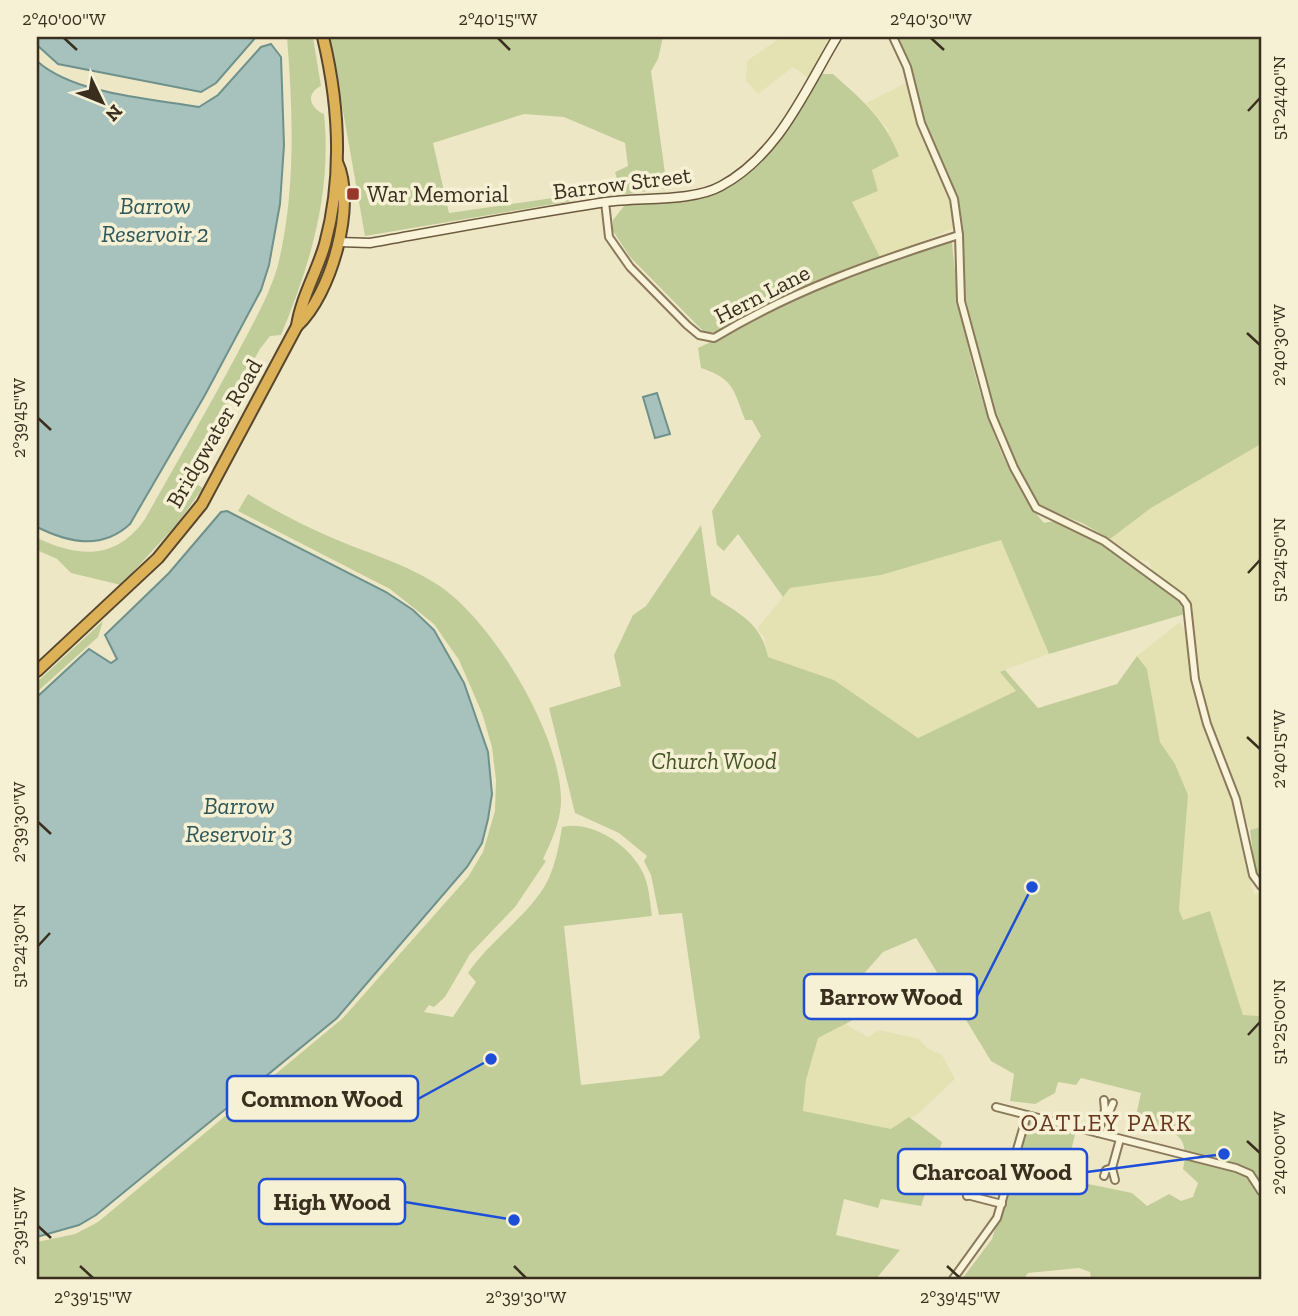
<svg xmlns="http://www.w3.org/2000/svg" width="1298" height="1316" font-family="'Zilla Slab',serif">
<style>
.farmland{fill:#e4e2b3}
.green{fill:#c1cd99}
.water{fill:#a7c2bd;stroke:#6e918c;stroke-width:2}
.lines{fill:none;stroke-linecap:round;stroke-linejoin:round}
.street-casing{stroke:#8a795b;stroke-width:10}
.secondary-casing{stroke:#6c5a3e;stroke-width:11}
.highway-casing{stroke:#58472f;stroke-width:14}
.street{stroke:#f9f3d9;stroke-width:6}
.secondary{stroke:#f9f3d9;stroke-width:8}
.highway{stroke:#ddb157;stroke-width:10}
.ticks{fill:none;stroke:#3a2f1f;stroke-width:2.5}
.poi-dot{fill:#99372b;stroke:#f6f0d5;stroke-width:2.5}
.labels{text-anchor:middle;stroke-width:7;stroke-linejoin:round;paint-order:stroke}
.street-label{font-size:23px;fill:#3a2f1f;stroke:#f6f0d5}
.poi-label{font-size:23px;fill:#3a2f1f;stroke:#f6f0d5;text-anchor:start}
.park-label{font-size:23px;font-style:italic;fill:#455626;stroke:#f6f0d5}
.water-label{font-size:24px;font-style:italic;fill:#2e575a;stroke:#f6f0d5}
.neighbourhood-label{font-size:24px;letter-spacing:2px;fill:#67361e;stroke:#f6f0d5}
.leader{fill:none;stroke:#1d4ed8;stroke-width:2.5}
.callout-dot{fill:#1d4ed8;stroke:#f6f0d5;stroke-width:2.5}
.callout{fill:#f6f0d5;stroke:#1d4ed8;stroke-width:2.5}
.callout-label{font-size:24px;text-anchor:middle;font-weight:bold;fill:#3a2f1f}
.neatline{fill:none;stroke:#3a2f1f;stroke-width:2.5}
.ticks-label{font-size:18px;text-anchor:middle;fill:#3a2f1f}
</style>
<rect width="100%" height="100%" fill="#eee7c6"/>
<!-- farmland -->
<g class="farmland">
<polygon points="781,37 831,37 811,80 793,67 758,94 746,81 747,61"/>
<polygon points="906,83 939,176 955,208 956,227 881,259 852,202 878,191 872,170 889,130 866,103"/>
<polygon points="1261,444 1261,827 1250,830 1207,711 1196,653 1192,603 1153,572 1149,561 1139,560 1110,539 1151,508"/>
<polygon points="1001,540 1049,654 1001,671 1017,691 918,738 834,680 768,657 764,637 757,629 790,588 881,575"/>
<polygon points="1180,622 1187,634 1194,697 1231,798 1254,894 1261,893 1261,1016 1243,1015 1210,911 1183,921 1179,910 1188,795 1175,764 1160,742 1147,669 1137,656"/>
<polygon points="845,1024 868,1037 879,1030 919,1039 927,1048 942,1055 955,1079 919,1113 892,1129 803,1112 806,1080 818,1038"/>
</g>
<!-- green -->
<g class="green">
<path d="M287 37H313L321 86C305 94 310 108 324 114 332 192 311 263 281 335L270 336 260 349 186 478 203 488 177 524 121 585 71 573 57 559 37 550V538C80 558 116 560 145 519 175 465 207 411 236 356 251 327 269 297 278 265 296 191 293 112 287 37Z"/>
<polygon points="330,37 663,37 658,59 651,71 667,188 621,195 615,172 628,166 625,143 564,117 524,114 433,143 449,213 567,196 566,189 604,181 607,195 365,236"/>
<polygon points="896,37 1261,37 1261,444 1151,508 1110,539 1082,523 1040,507 1016,466 995,415 963,288 961,214 957,195 931,141 909,67"/>
<path d="M821 74H833C863 101 884 118 899 156L872 170 878 191 852 202 881 259 782 295 716 332H704L630 257 613 231V220L624 206C650 198 679 202 705 196 753 184 801 117 821 74Z"/>
<path d="M952 242C959 326 987 458 1044 523 1075 511 1153 581 1179 601L1185 614 1049 654 1001 540 881 575 790 588 783 597 738 534 724 551 717 545 712 511 761 436 752 420H745C734 390 733 378 701 368L698 348C736 331 771 309 808 291L818 290 930 246Z"/>
<path d="M248 494C274 510 300 524 328 536 364 552 401 562 435 583 491 617 563 737 561 803 560 823 551 842 543 859L546 861 515 907 470 954 445 997 434 1007 429 1005 424 1012 453 1017 476 982 468 973C490 940 531 914 548 880 556 863 559 845 562 827 592 820 630 845 643 873 649 885 650 902 652 916L564 926 581 1085 662 1076 700 1038 682 913 659 915 651 875 644 861 647 856 619 833 575 813 549 708 621 686 614 655 633 615 646 606 701 525 711 595C739 614 761 622 768 657L834 680 918 738 1016 691 1000 672 1005 670 1038 708 1117 684 1137 656 1147 669 1160 742 1175 764 1188 795 1179 910 1183 920 1210 911 1243 1015 1261 1016V1279H1091L1090 1272 1079 1268 1028 1273 1024 1279H962L992 1239 1027 1125 1031 1121 1076 1131 1064 1179 1132 1193 1147 1206 1169 1194 1181 1201 1193 1197 1198 1183 1183 1169C1192 1129 1167 1130 1135 1120L1141 1093 1081 1078 1076 1085 1058 1082 1055 1093 1035 1104 1010 1101 1014 1074 991 1061 916 938 883 952 839 1002 855 1019 818 1038 806 1080 803 1111 891 1129 909 1117 942 1142 921 1206 881 1199 878 1208 844 1199 836 1235 900 1250 876 1279H37V1242L75 1234 98 1222 343 1018 468 877 483 852 495 811 496 780 492 747 482 713 459 660 434 624 390 589 238 511Z"/>
<polygon points="103,621 98,637 37,692 37,682"/>
<polygon points="1261,827 1261,881 1255,869 1250,830"/>
</g>
<!-- water -->
<g class="water">
<polygon points="37,37 256,37 216,83 201,92 58,64 37,45"/>
<path d="M271 44 281 57 284 145 280 204 269 265 261 290 205 395 130 524C102 550 69 543 37 527V61C73 94 152 99 199 107L218 95 261 47Z"/>
<polygon points="657,393 670,434 655,438 643,397"/>
<polygon points="227,511 386,592 413,610 434,630 464,683 488,752 492,794 488,819 482,843 467,867 337,1018 96,1215 79,1225 37,1237 37,697 89,649 111,663 117,659 105,635 169,573 221,512"/>
</g>
<g class="lines">
<!-- street casing -->
<g class="street-casing">
<g id="street">
<polyline points="893,37 907,67 921,123 954,199 959,235 961,301 992,416 1014,468 1036,508 1104,541 1182,598 1187,605 1195,679 1207,724 1236,799 1253,875 1261,886"/>
<path d="M605 202 609 237 630 267 687 325 699 335 714 338C791 291 874 262 959 235"/>
<polyline points="1104,1100 1105,1110 1110,1110 1113,1103"/>
<polyline points="996,1107 1027,1115"/>
<polyline points="1098,1133 1105,1110"/>
<polyline points="1112,1168 1120,1139"/>
<polyline points="1104,1176 1106,1170 1112,1168 1115,1180"/>
<polyline points="967,1195 1002,1204"/>
<polyline points="967,1196 973,1168"/>
<polyline points="953,1279 997,1218 1027,1115 1236,1168 1250,1174 1261,1191"/>
</g>
</g>
<!-- secondary casing -->
<g class="secondary-casing">
<path id="secondary" d="M339 242 370 243C448 229 527 214 606 202 639 197 693 202 721 186 779 155 805 90 837 37"/>
</g>
<!-- highway casing -->
<g class="highway-casing">
<g id="highway">
<path d="M297 326C331 295 357 204 337 162"/>
<path d="M37 671 158 558 202 504 297 326C301 298 317 272 325 244 343 177 339 104 323 37"/>
</g>
</g>
<!-- street -->
<use href="#street" class="street"/>
<!-- secondary -->
<use href="#secondary" class="secondary"/>
<!-- highway -->
<use href="#highway" class="highway"/>
</g>
<!-- ticks -->
<path class="ticks" d="M64 38 77 50M498 38 510 50M931 38 944 50M1248 111 1260 98M1247 333 1260 345M38 418 51 430M1248 573 1260 560M1247 737 1260 749M38 822 51 834M38 946 50 933M1248 1035 1260 1022M1247 1141 1260 1153M38 1226 51 1238M80 1266 93 1278M514 1266 526 1278M947 1266 960 1278"/>
<!-- markers -->
<rect class="poi-dot" x="346" y="187" width="14" height="14" rx="3.5"/>
<g class="labels">
<!-- street labels -->
<g class="street-label">
<text transform="translate(622 183) rotate(-7)" y="8">Barrow Street</text>
<text transform="translate(762 294) rotate(-27)" y="8">Hern Lane</text>
<text transform="translate(214 433) rotate(-60)" y="8">Bridgwater Road</text>
</g>
<!-- poi labels -->
<g class="poi-label">
<text x="367" y="202">War Memorial</text>
</g>
<!-- park labels -->
<g class="park-label">
<text x="714" y="769">Church Wood</text>
</g>
<!-- water labels -->
<g class="water-label">
<text x="155" y="214">Barrow<tspan x="155" dy="28">Reservoir 2</tspan></text>
<text x="239" y="814">Barrow<tspan x="239" dy="28">Reservoir 3</tspan></text>
</g>
<!-- neighbourhood labels -->
<g class="neighbourhood-label">
<text x="1107" y="1131">OATLEY PARK</text>
</g>
</g>
<!-- callouts -->
<path class="leader" d="M1032 887L977 996M491 1059L418 1099M1224 1154L1087 1172M514 1220L405 1202"/>
<g class="callout-dot">
<circle cx="1032" cy="887" r="7"/>
<circle cx="491" cy="1059" r="7"/>
<circle cx="1224" cy="1154" r="7"/>
<circle cx="514" cy="1220" r="7"/>
</g>
<g class="callout">
<rect x="804" y="974" width="173" height="45" rx="7"/>
<rect x="227" y="1076" width="191" height="45" rx="7"/>
<rect x="898" y="1149" width="189" height="45" rx="7"/>
<rect x="259" y="1179" width="146" height="45" rx="7"/>
</g>
<g class="callout-label">
<text x="891" y="1005">Barrow Wood</text>
<text x="322" y="1107">Common Wood</text>
<text x="992" y="1180">Charcoal Wood</text>
<text x="332" y="1210">High Wood</text>
</g>
<!-- border -->
<rect width="1298" height="1316" fill="none" stroke="#f6f0d5" stroke-width="77"/>
<!-- north arrow -->
<g transform="translate(102 102) rotate(133)" stroke="#f6f0d5" stroke-width="5" paint-order="stroke">
<path d="M0-5L12 26L0 18L-12 26Z" fill="#3a2f1f"/>
<text y="-10" font-size="19" font-weight="bold" text-anchor="middle" fill="#3a2f1f">N</text>
</g>
<rect x="38" y="38" width="1222" height="1240" class="neatline"/>
<g class="ticks-label">
<text x="64" y="25">2°40'00"W</text>
<text x="498" y="25">2°40'15"W</text>
<text x="931" y="25">2°40'30"W</text>
<text transform="translate(1279 98) rotate(-90)" y="6">51°24'40"N</text>
<text transform="translate(1279 345) rotate(-90)" y="6">2°40'30"W</text>
<text transform="translate(19 418) rotate(-90)" y="6">2°39'45"W</text>
<text transform="translate(1279 560) rotate(-90)" y="6">51°24'50"N</text>
<text transform="translate(1279 749) rotate(-90)" y="6">2°40'15"W</text>
<text transform="translate(19 822) rotate(-90)" y="6">2°39'30"W</text>
<text transform="translate(19 946) rotate(-90)" y="6">51°24'30"N</text>
<text transform="translate(1279 1022) rotate(-90)" y="6">51°25'00"N</text>
<text transform="translate(1279 1153) rotate(-90)" y="6">2°40'00"W</text>
<text transform="translate(19 1226) rotate(-90)" y="6">2°39'15"W</text>
<text x="93" y="1303">2°39'15"W</text>
<text x="526" y="1303">2°39'30"W</text>
<text x="960" y="1303">2°39'45"W</text>
</g>
</svg>
